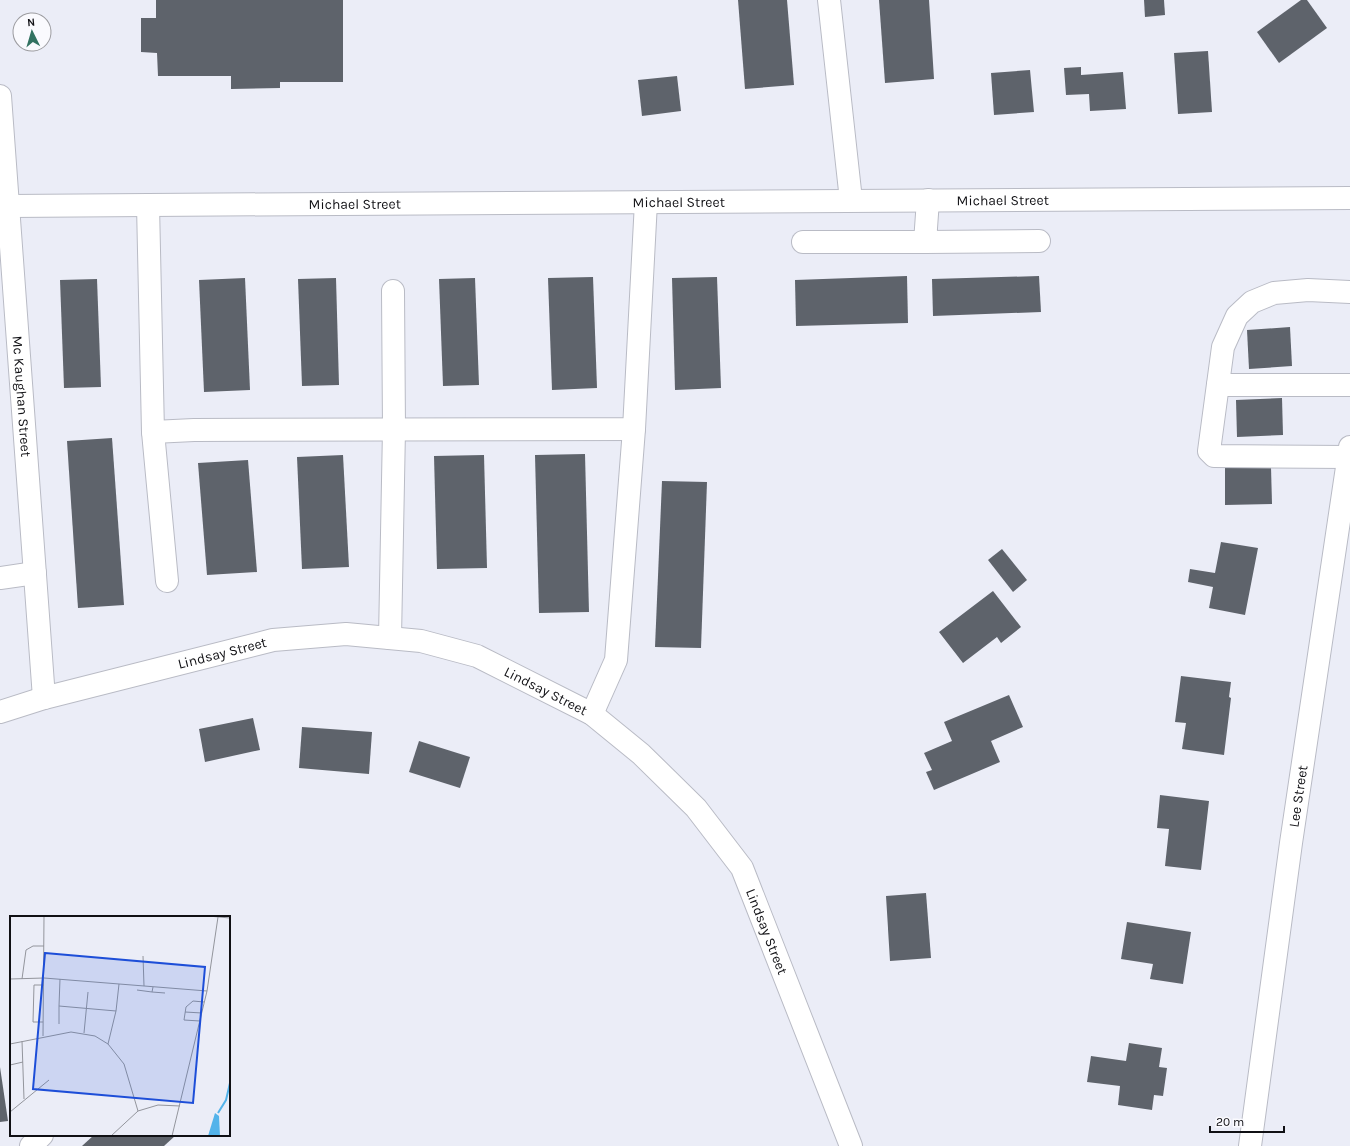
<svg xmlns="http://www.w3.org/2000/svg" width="1350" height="1146" font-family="Karla,sans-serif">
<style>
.building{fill:#5e636b}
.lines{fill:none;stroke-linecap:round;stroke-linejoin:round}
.minor-casing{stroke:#b9bbc5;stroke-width:24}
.minor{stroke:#fff;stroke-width:22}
.labels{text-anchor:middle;stroke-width:3.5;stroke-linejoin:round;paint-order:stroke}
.street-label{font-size:14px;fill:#101014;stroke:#fafafe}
.inset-river{fill:none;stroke:#53b3ea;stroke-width:2}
.inset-road{fill:none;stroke:#93959c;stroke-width:1}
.view{fill:#1d4ed8;fill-opacity:0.15;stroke:#1d4ed8;stroke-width:2}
.inset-edge{fill:none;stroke:#101014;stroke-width:2}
</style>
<rect width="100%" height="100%" fill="#ebedf7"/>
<!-- building -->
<g class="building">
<polygon points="156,0 343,0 343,82 280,82 280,88 231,89 231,76 158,76 157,53 141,52 141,18 156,18"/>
<polygon points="738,0 787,0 794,85 745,89"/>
<polygon points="879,0 929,0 934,79 885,83"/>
<polygon points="1144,0 1164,0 1165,15 1145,17"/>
<polygon points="1301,0 1307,0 1327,28 1279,63 1257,32"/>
<polygon points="1208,51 1212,112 1178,114 1174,53"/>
<polygon points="1081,67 1081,75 1123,72 1126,109 1090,111 1089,94 1066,95 1064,68"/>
<polygon points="1030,70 1034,112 994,115 991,73"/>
<polygon points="677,76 681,111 642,116 638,80"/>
<polygon points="907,276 908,323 796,326 795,280"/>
<polygon points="1039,276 1041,312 933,316 932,279"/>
<polygon points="593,277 597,388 552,390 548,278"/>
<polygon points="717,277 721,388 675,390 672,278"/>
<polygon points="245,278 250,390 204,392 199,280"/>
<polygon points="336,278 339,385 302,386 298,279"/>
<polygon points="475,278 479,385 443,386 439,279"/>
<polygon points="97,279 101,387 64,388 60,280"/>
<polygon points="1290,327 1292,366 1249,369 1247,330"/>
<polygon points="1282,398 1283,435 1237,437 1236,400"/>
<polygon points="112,438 124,605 78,608 67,441"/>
<polygon points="585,454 589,612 539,613 535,455"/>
<polygon points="343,455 349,567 302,569 297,457"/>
<polygon points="484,455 487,568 437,569 434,456"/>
<polygon points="248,460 257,572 207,575 198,463"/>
<polygon points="1271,467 1272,504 1225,505 1225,468"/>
<polygon points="662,481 707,482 701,648 655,647"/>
<polygon points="1221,542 1258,548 1245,615 1209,608 1213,587 1188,582 1190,569 1215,573"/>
<polygon points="1002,549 1027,580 1013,592 988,560"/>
<polygon points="993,591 1021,627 1001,643 997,637 963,663 939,632"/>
<polygon points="1181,676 1231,682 1229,697 1231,698 1224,755 1182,749 1186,723 1175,722"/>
<polygon points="1009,695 1023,727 991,741 1000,762 934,790 926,772 932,770 924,753 952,741 944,722"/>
<polygon points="253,718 260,750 205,762 199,729"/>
<polygon points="302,727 372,732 369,774 299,768"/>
<polygon points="419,741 470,757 460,788 409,772"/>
<polygon points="1160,795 1209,801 1201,870 1165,866 1169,829 1157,828"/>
<polygon points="926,893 931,958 890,961 886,896"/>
<polygon points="1127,922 1191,932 1183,984 1150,979 1153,964 1121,959"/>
<polygon points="1129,1043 1162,1048 1159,1067 1167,1068 1163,1096 1154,1095 1152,1110 1118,1105 1120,1086 1087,1082 1091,1056 1126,1061"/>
<polygon points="0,1067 8,1121 0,1122"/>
<polygon points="94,1135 176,1135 164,1146 82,1146"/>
</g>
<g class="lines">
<!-- minor casing -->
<g class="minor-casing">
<g id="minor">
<polyline points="829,0 851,200"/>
<path id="s1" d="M0 96 44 698"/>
<polyline points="928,200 925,242 1039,241"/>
<polyline points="148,205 153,432"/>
<path id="s2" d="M0 208 9 206 148 205 1350 198"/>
<polyline points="803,242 925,242"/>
<polyline points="1218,385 1350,385"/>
<polyline points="1348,457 1214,456 1209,451 1223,347 1237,316 1252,302 1274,293 1308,290 1350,292"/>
<polyline points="0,578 35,573"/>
<polyline points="167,581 153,432 194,430 634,429 646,202"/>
<polyline points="390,638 394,429 393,291"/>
<path id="s3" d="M0 712 44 698 273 640 346 634 421 641 477 656 592 714 641 754 696 808 742 868 851 1146"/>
<polyline points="592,714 616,660 634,429"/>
<polyline points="31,1146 42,1135"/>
<path id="s4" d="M1250 1146 1291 843 1350 447"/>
</g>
</g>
<!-- minor -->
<use href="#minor" class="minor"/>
</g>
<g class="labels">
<!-- street labels -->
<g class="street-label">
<text dy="5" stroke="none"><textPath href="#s2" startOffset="1003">Michael Street</textPath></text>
<text dy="5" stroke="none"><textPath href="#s2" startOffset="679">Michael Street</textPath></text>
<text dy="5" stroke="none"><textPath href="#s2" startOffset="355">Michael Street</textPath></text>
<text dy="5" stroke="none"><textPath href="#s1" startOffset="301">Mc Kaughan Street</textPath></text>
<text dy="5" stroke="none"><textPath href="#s3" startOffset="230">Lindsay Street</textPath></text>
<text dy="5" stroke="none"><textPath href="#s3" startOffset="566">Lindsay Street</textPath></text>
<text dy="5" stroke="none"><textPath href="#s4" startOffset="353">Lee Street</textPath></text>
<text dy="5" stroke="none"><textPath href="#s3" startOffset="902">Lindsay Street</textPath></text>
</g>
</g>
<!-- overview -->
<g transform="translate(10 916)">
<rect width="220" height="220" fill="#ebedf7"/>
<path d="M205 197 209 200 210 220H198Z" fill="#53b3ea"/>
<path class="inset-river" d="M208 197 216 184 220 167"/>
<path class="inset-road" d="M198 0 220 2M133 40 134 70M0 63 34 62 197 75M12 63 16 34 23 30H34M143 71 142 76 155 77M127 74 142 76M49 90 50 63M175 96 192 97M190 105 174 104 176 91 183 85 194 86M33 106H23L24 69H34M49 108V90L106 95 109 68M74 117 78 76M33 120 34 0M12 125 14 183M0 128 61 116 85 120 98 128 114 148 128 195M98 128 106 95M0 149 13 146M0 196 39 164M101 220 128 195 148 189 170 190M162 220 197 75 208 1"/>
<path class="view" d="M35 37 195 51 183 187 23 173Z"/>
<rect width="220" height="220" class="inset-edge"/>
</g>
<!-- north arrow -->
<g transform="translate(32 32) rotate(355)"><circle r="19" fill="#fafafe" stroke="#9c9ca0"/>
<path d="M0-3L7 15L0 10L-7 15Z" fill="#327261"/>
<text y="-6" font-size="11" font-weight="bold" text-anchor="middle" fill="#101014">N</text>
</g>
<!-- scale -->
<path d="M1210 1126v6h74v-6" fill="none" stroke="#101014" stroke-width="2"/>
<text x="1216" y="1126" font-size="12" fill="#101014" stroke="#fafafe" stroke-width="3" paint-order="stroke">20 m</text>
</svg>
